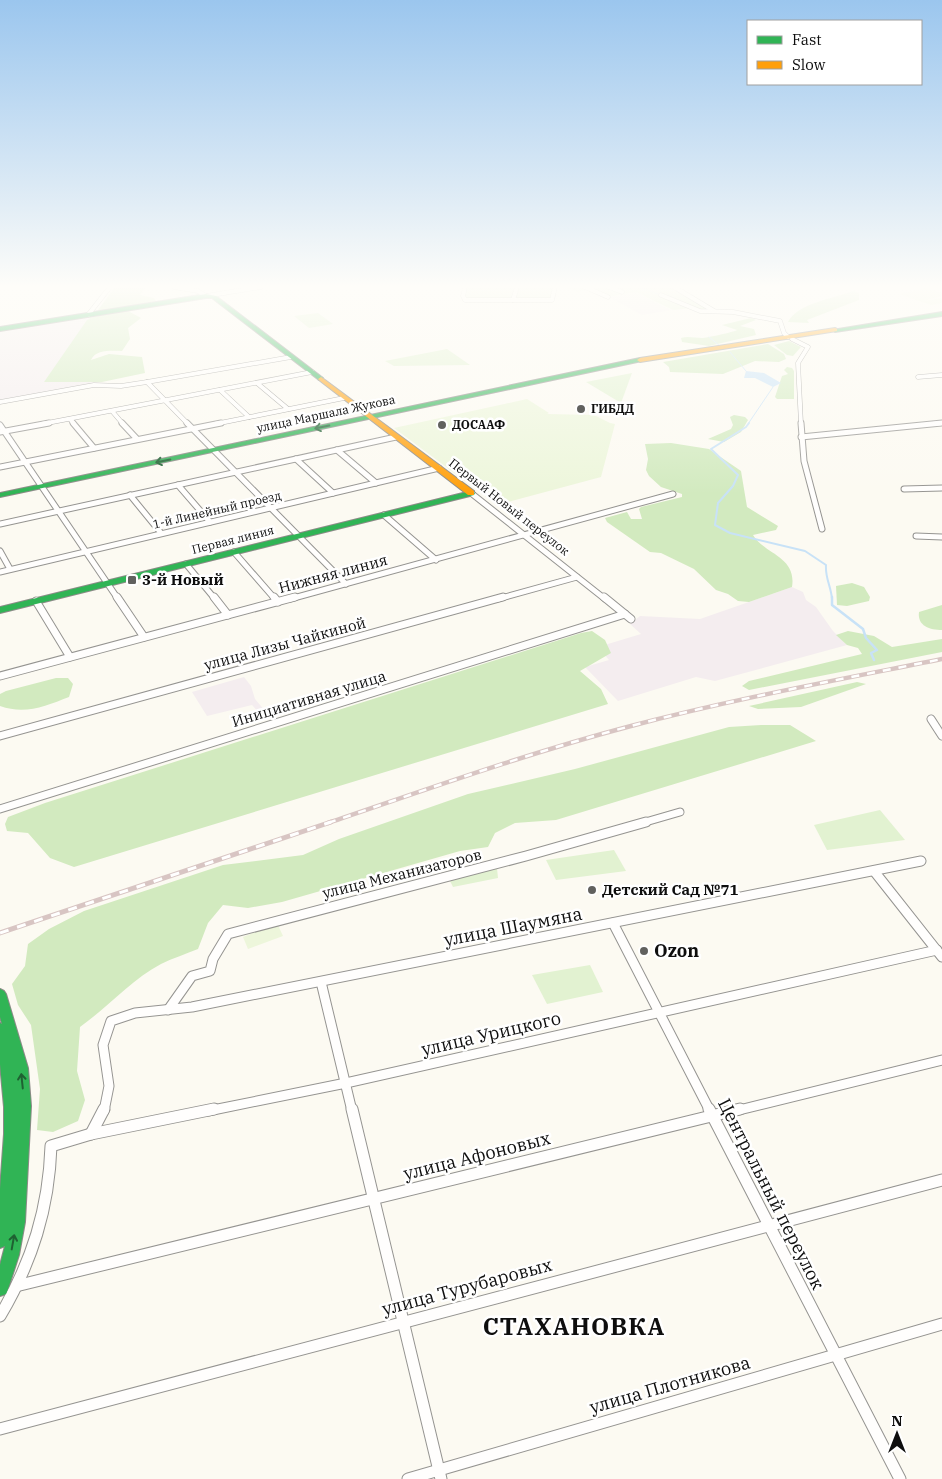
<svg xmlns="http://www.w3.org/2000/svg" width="942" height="1479" font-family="'IBM Plex Serif',serif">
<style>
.industrial{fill:#f4edef}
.green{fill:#e2f2d1}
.forest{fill:#d2eabf}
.pitch{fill:#edf6db}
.water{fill:#c8e2f7}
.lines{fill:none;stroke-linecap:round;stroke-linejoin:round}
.stream-far2{stroke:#c8e2f7;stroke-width:1}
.stream-far1{stroke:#c8e2f7;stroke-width:2}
.stream{stroke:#c8e2f7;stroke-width:2.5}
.street-far4-casing{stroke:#959491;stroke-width:5}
.street-far3-casing{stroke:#959491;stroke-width:7}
.street-far2-casing{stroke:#959491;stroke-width:9}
.street-far1-casing{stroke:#959491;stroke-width:11}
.street-casing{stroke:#959491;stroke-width:13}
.fast-casing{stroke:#8c8b87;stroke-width:2}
.slow-casing{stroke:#8c8b87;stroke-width:2}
.street-far4{stroke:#fffefd;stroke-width:4}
.street-far3{stroke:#fffefd;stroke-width:5}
.street-far2{stroke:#fffefd;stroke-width:7}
.street-far1{stroke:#fffefd;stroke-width:9}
.street{stroke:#fffefd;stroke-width:11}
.fast{fill:#30b455;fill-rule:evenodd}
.slow{fill:#ff9f0a;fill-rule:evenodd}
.rail-far1-casing{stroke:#d8c5c3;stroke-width:4.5}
.rail-casing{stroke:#d8c5c3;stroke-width:5}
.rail-far1{stroke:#fff;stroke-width:2.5;stroke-dasharray:8;stroke-linecap:butt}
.rail{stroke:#fff;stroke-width:3;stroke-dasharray:9;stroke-linecap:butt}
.oneway{stroke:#1f6132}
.poi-dot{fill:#61615e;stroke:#fff;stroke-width:2}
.labels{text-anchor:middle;stroke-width:5;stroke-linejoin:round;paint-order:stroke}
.far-poi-label{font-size:12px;font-weight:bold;fill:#0e0e0e;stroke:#fff;text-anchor:start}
.far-street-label{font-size:12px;fill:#0e0e0e;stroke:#fff}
.street-label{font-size:15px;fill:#0e0e0e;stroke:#fff}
.poi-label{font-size:15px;font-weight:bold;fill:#0e0e0e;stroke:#fff;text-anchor:start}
.near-street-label{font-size:18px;fill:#0e0e0e;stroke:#fff}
.near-poi-label{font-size:18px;font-weight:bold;fill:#0e0e0e;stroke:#fff;text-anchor:start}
.near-district-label{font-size:24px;font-weight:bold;letter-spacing:1px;fill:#0e0e0e;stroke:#fff}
</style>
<rect width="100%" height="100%" fill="#fcfaf2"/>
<!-- industrial -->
<g class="industrial">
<polygon points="636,293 671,310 642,315 609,297"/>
<polygon points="89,318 90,319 44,382 91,382 94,385 0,401 0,332"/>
<polygon points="792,587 803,592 806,600 816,607 833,631 847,645 715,681 696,677 618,701 585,667 609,660 598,647 641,634 630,624 640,616 700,619"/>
<polygon points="244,677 251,686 255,699 271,718 265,720 252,705 207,716 192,692"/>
</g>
<!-- green -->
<g class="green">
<polygon points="466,287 556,287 554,299 466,300 463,293"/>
<polygon points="565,287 678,287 718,312 692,308 673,310 636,292 606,297 590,289 578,292"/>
<polygon points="318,313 333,324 309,328 294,316"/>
<polygon points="447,349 470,365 394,366 385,361"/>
<polygon points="632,373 621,403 586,382"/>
<polygon points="880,810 905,840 827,850 814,825"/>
<polygon points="614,850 626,871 556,880 546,860"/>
<polygon points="497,868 498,878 453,887 449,879"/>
<polygon points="590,965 603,992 547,1004 532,975"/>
</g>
<!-- forest -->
<g class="forest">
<polygon points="115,287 146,287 140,295 154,298 156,301 105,310 98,310"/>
<path d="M853 291 859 293V300L807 320 809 323 788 322C798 303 832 299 853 291Z"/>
<path d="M122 311H128L141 318 128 328 130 339 122 351C112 351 96 349 91 360L109 354 142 357 145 373 102 382H44L87 320 90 319 89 318Z"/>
<path d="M751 318 756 320 740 326 754 329 756 335 709 346 682 342 681 338C688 336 695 338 702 338 706 338 734 332 737 330L722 325Z"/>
<polygon points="789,341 801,347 793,356 787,355 774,345"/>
<polygon points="768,344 784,354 786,359 779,362 755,361 723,374 670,372 669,367 663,362"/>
<polygon points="787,367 792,368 794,371 794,399 777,399 775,397 782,376 788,374 784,370"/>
<polygon points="734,415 745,417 748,420 741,432 724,442 708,439 731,429 733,425 730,417"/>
<path d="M671 443 709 449 741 471 747 507 778 526 776 530 753 535C764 554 797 556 792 587L749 602 738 601 728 594 716 590 694 569 661 553 650 552 607 522 605 518 627 512 631 519H642L639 509 641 507 682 497V494L661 487 649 476 646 470 648 459 645 444Z"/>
<polygon points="852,583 864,587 870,597 869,601 847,606 837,605 836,586"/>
<path d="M942 605V630C930 630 917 626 919 612Z"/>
<polygon points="592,631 605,640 611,653 580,671 601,689 608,704 74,867 50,858 28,833 7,831 5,824 8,817 45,803 581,633"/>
<polygon points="848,631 874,636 892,647 942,639 942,652 749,690 742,686 749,681 862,654 858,648 847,645 836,635"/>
<path d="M56 678H68L73 684 69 697C46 706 25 715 0 706V694L6 691Z"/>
<polygon points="857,682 866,684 801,707 758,709 749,706"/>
<path d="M761 725H790L816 741 556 820 515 823 495 833 488 847 460 851 282 902 248 908 223 905 208 923 198 949C186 954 173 958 161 964 131 980 108 1007 80 1027L77 1071 85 1100 78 1121 53 1132 37 1130 40 1089 31 1025 18 1005 12 984 25 966 28 944 49 929 84 911 223 865 303 855 339 839 468 794 575 769 729 727Z"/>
</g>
<!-- pitch -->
<g class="pitch">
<polygon points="926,288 942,293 942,296 923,301 942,298 942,303 931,305 899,294"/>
<polygon points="527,399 549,413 547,414 594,415 610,423 615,424 601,477 497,505 394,428"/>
<polygon points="277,923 283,936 248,949 243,937"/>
</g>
<!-- water -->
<polygon class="water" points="746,371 764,373 781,383 773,387 755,378 744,378"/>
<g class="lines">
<!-- stream-far2 -->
<g class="stream-far2">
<polyline points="638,287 681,302"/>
<polyline points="709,337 720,346"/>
<polyline points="730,352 746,371"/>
<polyline points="748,424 773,387"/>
</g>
<!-- stream-far1 -->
<path class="stream-far1" d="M749 423 746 427 711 449 738 475 733 486 718 503 715 525 730 533 805 551 826 565C825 578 831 586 832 599"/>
<!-- stream -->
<polyline class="stream" points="832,597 832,605 863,629 866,638 877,650 871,653 874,660"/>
<!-- street-far4 casing -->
<g class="street-far4-casing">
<g id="street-far4">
<polyline points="174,287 198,291 206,296 261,287"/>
<polyline points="465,287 463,296 465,300 552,300 555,287"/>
<polyline points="585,287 608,297"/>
<polyline points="609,287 622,292"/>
<polyline points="674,287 714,311"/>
<polyline points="661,295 700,311 733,312 780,321 784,333 788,337"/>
<polyline points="513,300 517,287"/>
<polyline points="88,315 110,287"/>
<polyline points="792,339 808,347 798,363 801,424"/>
<polyline points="918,377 942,375"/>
<polyline points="147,382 188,424"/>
<polyline points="257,383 288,409"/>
<polyline points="220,390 249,417"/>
<polyline points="0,402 94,385 121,386 147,382 291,357"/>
<polyline points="112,411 123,424"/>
<polyline points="70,419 74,424"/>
<polyline points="42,424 312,372"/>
<polyline points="215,424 344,398"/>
<polyline points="933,424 942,423"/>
</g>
</g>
<!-- street-far3 casing -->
<g class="street-far3-casing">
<g id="street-far3">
<polyline points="73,423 94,448"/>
<polyline points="122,423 137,439"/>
<polyline points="187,423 346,584"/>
<polyline points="801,423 804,461 822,529"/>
<polyline points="0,425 118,599"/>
<polyline points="0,432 49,423"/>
<polyline points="801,437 942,423"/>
<polyline points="337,450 376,483"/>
<polyline points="296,459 333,493"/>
<polyline points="0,467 221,423"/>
<polyline points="178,485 210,522"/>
<polyline points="904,489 942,488"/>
<polyline points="471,493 605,599"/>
<polyline points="130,495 161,533"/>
<polyline points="384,515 436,560"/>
<polyline points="0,524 396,437"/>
<polyline points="916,536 942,537"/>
<polyline points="0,551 10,569"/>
<polyline points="234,552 275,599"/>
<polyline points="186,564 215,599"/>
<polyline points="0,572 439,468"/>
<polyline points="290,599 673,494"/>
<polyline points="498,599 577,577"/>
</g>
</g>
<!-- street-far2 casing -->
<g class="street-far2-casing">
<g id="street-far2">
<polyline points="117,597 144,637"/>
<polyline points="214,597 228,615"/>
<polyline points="274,597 278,602"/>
<polyline points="604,597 631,619"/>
<polyline points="36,601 70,657"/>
<polyline points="0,676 295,597"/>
<polyline points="931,719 942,736"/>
<polyline points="0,736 503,597"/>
<polyline points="0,809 625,614"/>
<polyline points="642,823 680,812"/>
</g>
</g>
<!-- street-far1 casing -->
<g class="street-far1-casing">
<g id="street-far1">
<polyline points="874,871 942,957"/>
<polyline points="613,923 710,1111"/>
<polyline points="321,982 352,1111"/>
<polyline points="168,1010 192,976 210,971 213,959 228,934 526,856 646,822"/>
<polyline points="104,1111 109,1086 103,1045 111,1021 135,1013 192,1007 921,861"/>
<polyline points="208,1111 346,1083 937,950"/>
<polyline points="735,1111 942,1060"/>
</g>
</g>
<!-- street casing -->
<g class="street-casing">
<g id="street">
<polyline points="352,1109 441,1479"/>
<polyline points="709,1109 900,1479"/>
<polyline points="91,1134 104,1109"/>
<polyline points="20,1285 740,1109"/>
<path d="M0 1316C32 1262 49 1208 51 1146L91 1134 214 1109"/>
<polyline points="0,1429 942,1180"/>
<polyline points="408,1479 942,1324"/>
</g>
</g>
<!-- fast casing -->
<g class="fast-casing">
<g id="fast">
<polygon points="206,294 216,296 323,378 323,380 319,380 212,298 206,298 0,331 0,327"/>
<polygon points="942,312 942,316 835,332 832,330"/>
<polygon points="640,358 643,360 642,361 0,497 0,493"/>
<polygon points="471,491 475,493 474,495 0,613 0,607"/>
<polygon points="0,989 4,991 6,994 28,1068 31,1106 25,1222 19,1255 8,1289 6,1294 0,1296 0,1265 5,1246 0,1248 0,1189 4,1134 4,1107 0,1064 0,1023 2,1024 0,1017"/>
</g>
</g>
<!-- slow casing -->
<g class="slow-casing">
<g id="slow">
<polygon points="835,328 837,329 837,331 640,362 637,360 640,358"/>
<polygon points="321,377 474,491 474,495 468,495 319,380 318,379"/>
</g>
</g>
<!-- street-far4 -->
<use href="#street-far4" class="street-far4"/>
<!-- street-far3 -->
<use href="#street-far3" class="street-far3"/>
<!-- street-far2 -->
<use href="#street-far2" class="street-far2"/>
<!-- street-far1 -->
<use href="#street-far1" class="street-far1"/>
<!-- street -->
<use href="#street" class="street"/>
<!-- fast -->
<use href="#fast" class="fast"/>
<!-- slow -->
<use href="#slow" class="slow"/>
<!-- rail-far1 casing -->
<g class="rail-far1-casing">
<path id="rail-far1" d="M328 823C428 789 528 753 631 726 733 699 838 680 942 659"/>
</g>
<!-- rail casing -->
<g class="rail-casing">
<polyline id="rail" points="0,933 331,822"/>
</g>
<!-- rail-far1 -->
<use href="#rail-far1" class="rail-far1"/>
<!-- rail -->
<use href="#rail" class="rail"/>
</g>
<!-- one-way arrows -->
<defs><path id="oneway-shaft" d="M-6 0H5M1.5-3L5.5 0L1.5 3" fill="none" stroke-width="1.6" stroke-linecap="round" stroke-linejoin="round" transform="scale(1.25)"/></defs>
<g class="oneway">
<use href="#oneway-shaft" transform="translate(322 427) rotate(168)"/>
<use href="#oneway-shaft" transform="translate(163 461) rotate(168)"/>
<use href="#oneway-shaft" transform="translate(22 1081) rotate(-96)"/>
<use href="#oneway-shaft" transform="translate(13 1242) rotate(-80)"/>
</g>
<!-- sky -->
<linearGradient id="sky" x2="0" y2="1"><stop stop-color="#9bc6ee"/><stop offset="0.58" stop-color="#fefdf9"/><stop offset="1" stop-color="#fefdf9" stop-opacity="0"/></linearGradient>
<rect width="942" height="494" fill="url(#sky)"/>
<!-- markers -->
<g class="poi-dot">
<circle cx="581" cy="409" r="5"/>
<circle cx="442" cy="425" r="5"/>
<rect x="127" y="575" width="10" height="10" rx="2.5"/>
<circle cx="592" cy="890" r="5"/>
<circle cx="644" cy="951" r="5"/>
</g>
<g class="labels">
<!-- far-poi labels -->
<g class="far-poi-label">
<text x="591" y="413">ГИБДД</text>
<text x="452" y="429">ДОСААФ</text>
</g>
<!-- far-street labels -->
<g class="far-street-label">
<text transform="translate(326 414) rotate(-12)" y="4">улица Маршала Жукова</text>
<text transform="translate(509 507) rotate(38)" y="4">Первый Новый переулок</text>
<text transform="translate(217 510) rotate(-13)" y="4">1-й Линейный проезд</text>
<text transform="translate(233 540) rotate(-14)" y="4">Первая линия</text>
</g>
<!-- street labels -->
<g class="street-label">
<text transform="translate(333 574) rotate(-15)" y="5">Нижняя линия</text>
<text transform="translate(285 644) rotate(-15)" y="5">улица Лизы Чайкиной</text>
<text transform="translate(309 699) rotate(-17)" y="5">Инициативная улица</text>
<text transform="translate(402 874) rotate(-14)" y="5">улица Механизаторов</text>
</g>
<!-- poi labels -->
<g class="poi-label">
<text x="142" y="585">3-й Новый</text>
<text x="602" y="895">Детский Сад №71</text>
</g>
<!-- near-street labels -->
<g class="near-street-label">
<text transform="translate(513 927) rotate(-11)" y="6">улица Шаумяна</text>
<text transform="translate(491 1034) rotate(-13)" y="6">улица Урицкого</text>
<text transform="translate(477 1156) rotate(-14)" y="6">улица Афоновых</text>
<text transform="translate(771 1194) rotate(63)" y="6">Центральный переулок</text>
<text transform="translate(467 1287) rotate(-15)" y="6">улица Турубаровых</text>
<text transform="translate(670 1385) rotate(-16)" y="6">улица Плотникова</text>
</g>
<!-- near-poi labels -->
<g class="near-poi-label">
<text x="654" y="957">Ozon</text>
</g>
<!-- near-district labels -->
<g class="near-district-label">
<text x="574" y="1335">СТАХАНОВКА</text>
</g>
</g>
<!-- legend -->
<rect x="747" y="20" width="175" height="65" fill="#ffffff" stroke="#9f9f9f"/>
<rect x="757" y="36" width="25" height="8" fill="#30b455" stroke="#9f9f9f"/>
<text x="792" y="45" font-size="15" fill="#0e0e0e">Fast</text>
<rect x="757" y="61" width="25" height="8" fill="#ff9f0a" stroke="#9f9f9f"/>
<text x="792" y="70" font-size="15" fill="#0e0e0e">Slow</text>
<!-- north arrow -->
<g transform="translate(897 1434)" stroke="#ffffff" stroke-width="4" paint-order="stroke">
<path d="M0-4L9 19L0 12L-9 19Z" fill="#0e0e0e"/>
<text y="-8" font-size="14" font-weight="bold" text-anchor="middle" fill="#0e0e0e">N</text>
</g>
</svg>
